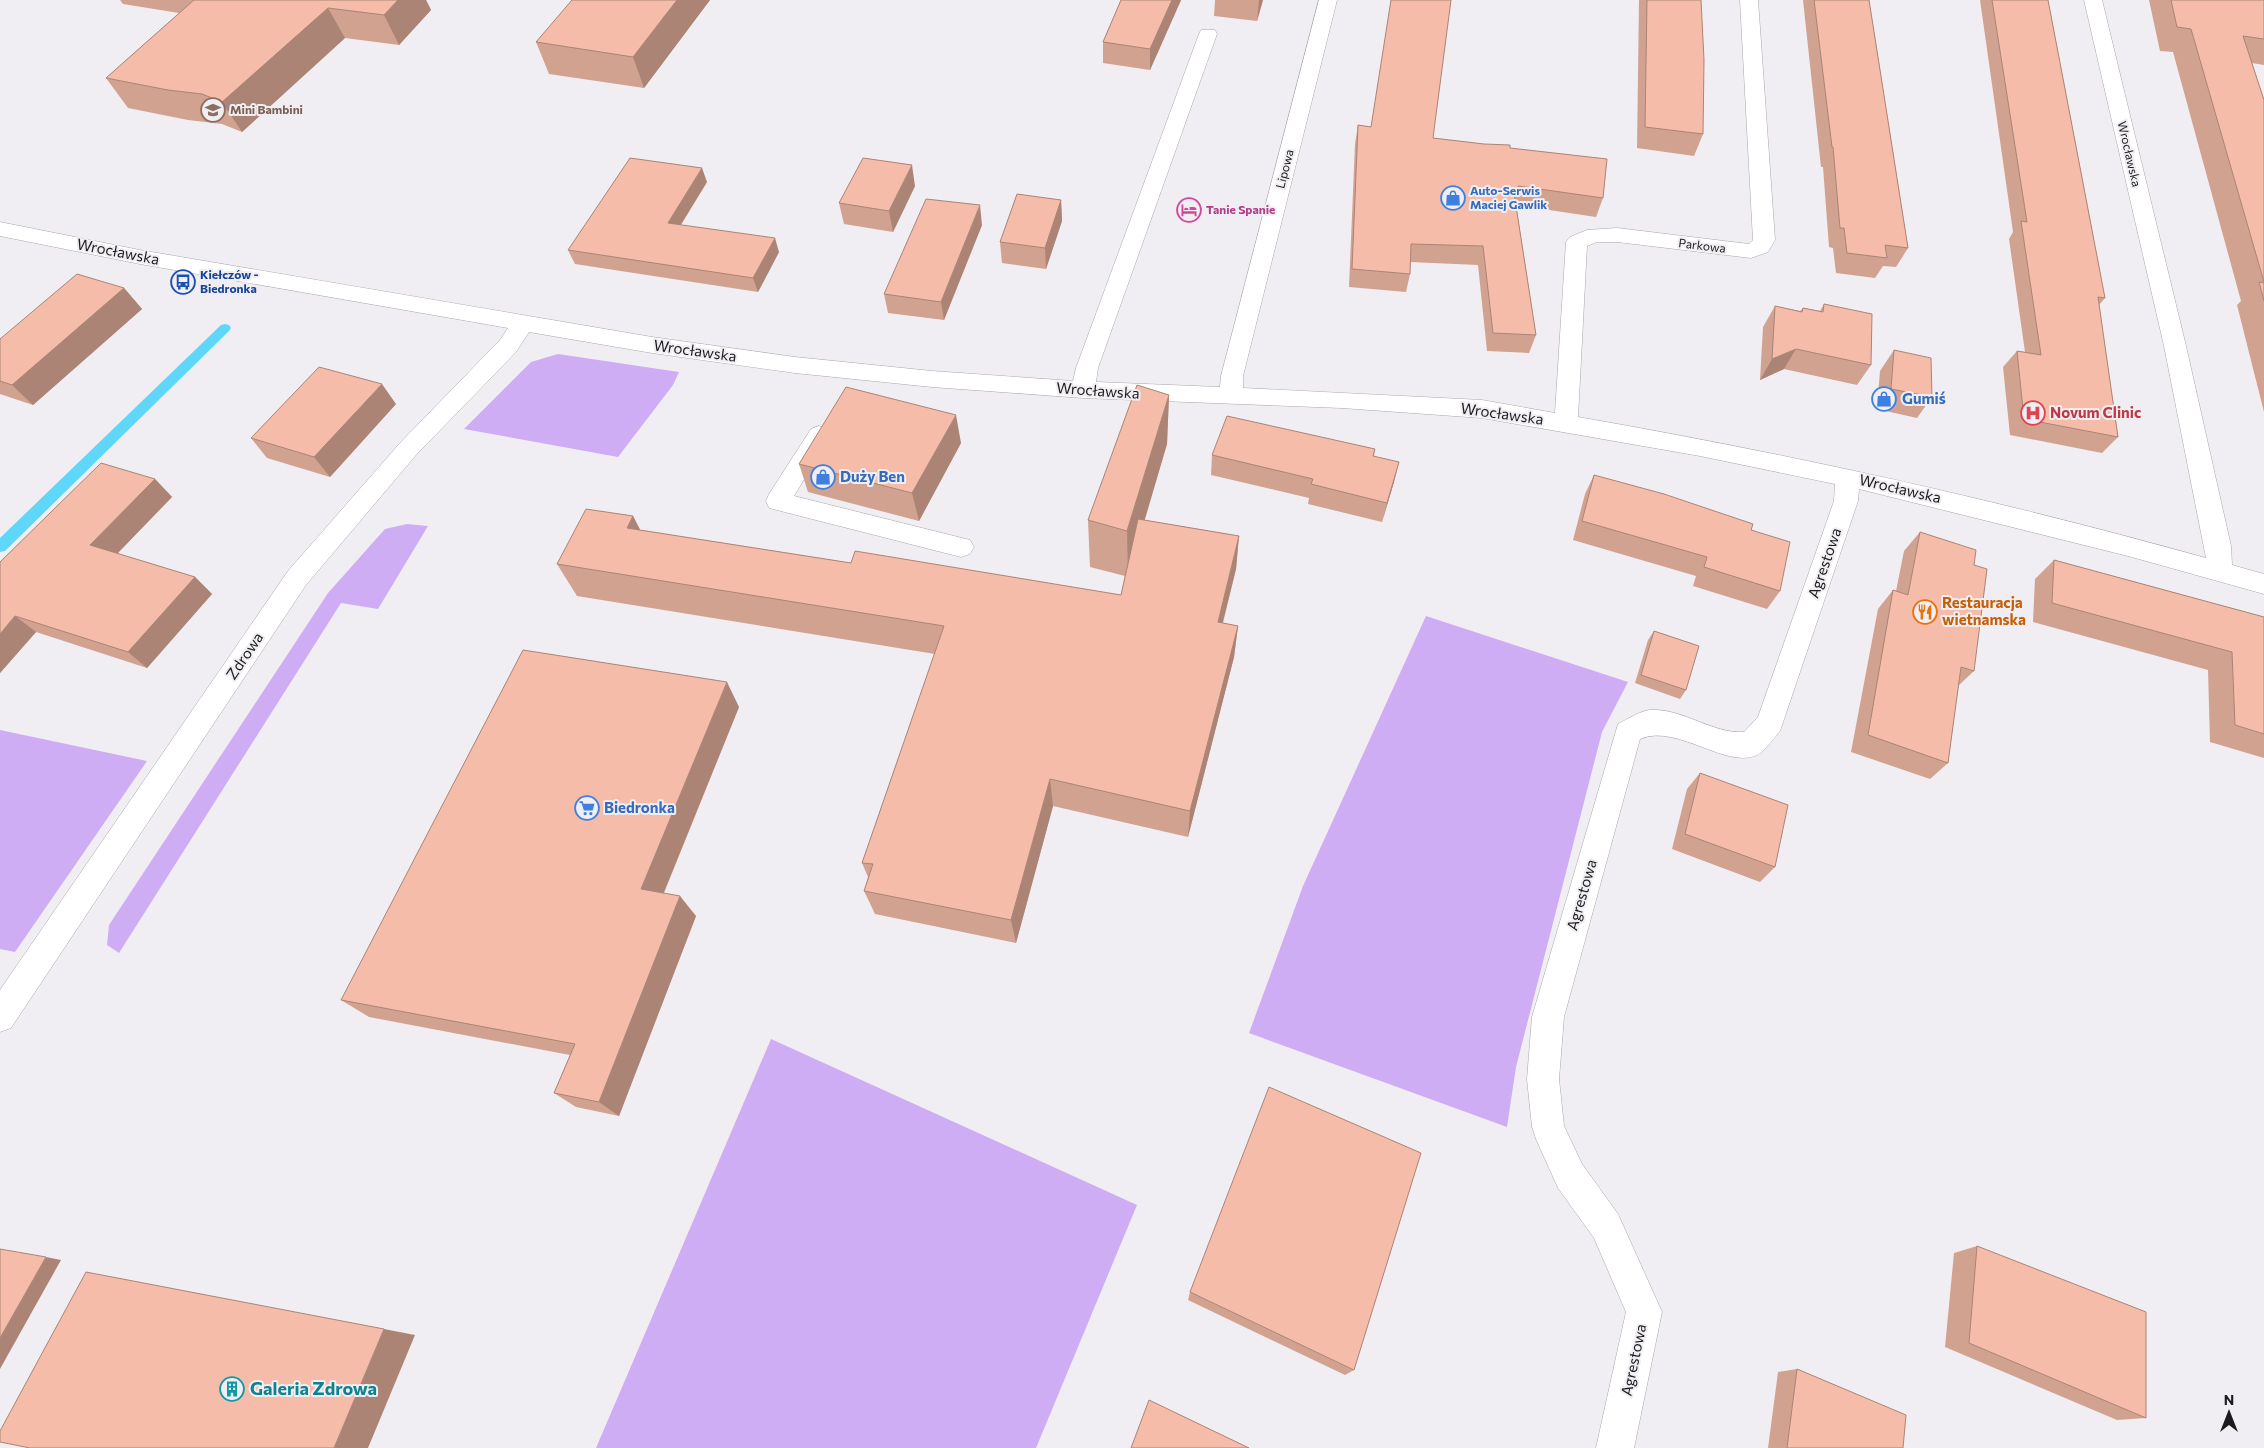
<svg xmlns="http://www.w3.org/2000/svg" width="2264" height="1448" font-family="Commissioner,sans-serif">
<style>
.green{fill:#cfadf4}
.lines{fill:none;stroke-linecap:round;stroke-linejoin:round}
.stream{fill:#5ed7fb;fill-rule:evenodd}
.minor-casing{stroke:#a9a7ab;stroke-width:1}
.minor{fill:#fff;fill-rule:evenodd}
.wall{fill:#d2a291}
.shaded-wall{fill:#ab8476}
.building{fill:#f4bca9;stroke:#ab8476}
.labels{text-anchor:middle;stroke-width:4;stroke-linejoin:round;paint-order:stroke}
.far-education-label{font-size:12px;font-weight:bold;fill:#785e54;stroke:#f0eef2;text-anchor:start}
.far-street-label{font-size:12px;fill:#1c1b1c;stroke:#f0eef2}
.far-shop-label{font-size:12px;font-weight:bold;fill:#366cbe;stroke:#f0eef2;text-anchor:start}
.far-hotel-label{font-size:12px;font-weight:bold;fill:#b23c85;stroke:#f0eef2;text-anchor:start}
.far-transit-label{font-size:12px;font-weight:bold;fill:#164399;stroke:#f0eef2;text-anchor:start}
.street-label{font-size:15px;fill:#1c1b1c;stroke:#f0eef2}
.shop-label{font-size:15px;font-weight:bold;fill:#366cbe;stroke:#f0eef2;text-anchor:start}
.health-label{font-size:15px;font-weight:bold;fill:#be3a42;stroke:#f0eef2;text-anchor:start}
.food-label{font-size:15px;font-weight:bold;fill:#c56008;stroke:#f0eef2;text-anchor:start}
.near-culture-label{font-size:18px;font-weight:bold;fill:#0d838f;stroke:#f0eef2;text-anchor:start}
</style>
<rect width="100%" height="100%" fill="#f0eef2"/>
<!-- green -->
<g class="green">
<polygon points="558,354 679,372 673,385 618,457 464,429 531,362"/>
<polygon points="407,524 428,526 378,609 341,603 119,953 107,945 109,925 328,593 385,529"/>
<polygon points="1426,616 1628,682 1602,732 1516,1067 1507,1127 1249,1033 1303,886"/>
<polygon points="0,730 147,761 15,952 0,949"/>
<polygon points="771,1039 1137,1205 1036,1448 596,1448"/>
</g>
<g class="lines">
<!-- stream -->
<polygon class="stream" points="225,324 229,325 231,328 229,331 5,551 0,552 0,538 221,325"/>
<!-- minor casing -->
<g class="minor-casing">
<g id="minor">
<path d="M1319 0H1337L1243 376V388L1482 400 1555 413 1566 242 1570 237 1587 230 1617 228 1749 244 1753 240 1740 0H1758L1775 240 1768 252 1751 258 1617 242H1597L1587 246 1578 417C1790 454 1999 500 2206 558L2164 346 2084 0H2102L2186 346 2231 546 2232 565 2264 574V594L2128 556 1859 489 1858 501 1780 731C1774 738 1768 746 1762 752 1732 775 1678 722 1640 739L1564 1017 1559 1079 1564 1126 1582 1164 1618 1214 1662 1312 1634 1448H1596L1626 1312 1594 1238 1558 1188 1536 1139 1532 1127 1527 1079 1532 1017 1618 724C1628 719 1640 711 1650 710 1683 708 1712 734 1744 732L1758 717 1834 501 1835 484 1700 456 1482 418 1342 408 1083 398 932 387 795 373 652 353 529 332 516 352 416 455 306 585 11 1028 0 1032V990L288 571 400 443 500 340 508 328 140 264 0 236V222L140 250 652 337 795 357 932 371 1073 381 1076 368 1199 34 1201 30H1215L1217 34 1098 368 1096 382 1220 387 1221 376Z"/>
<polygon points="819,426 827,429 831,435 794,496 970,540 974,547 970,554 961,557 769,508 766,501 769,494 811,429"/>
</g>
</g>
<!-- minor -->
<use href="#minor" class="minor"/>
</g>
<!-- wall -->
<g class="wall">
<polygon points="120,0 426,0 431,10 399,45 345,38 242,132 222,124 188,120 128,108 106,78 179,13 123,4"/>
<polygon points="710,0 644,88 549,74 536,42"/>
<polygon points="1121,0 1181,0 1150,70 1103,63 1103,42"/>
<polygon points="1215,0 1263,0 1257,21 1214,16"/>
<polygon points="1639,0 1701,0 1703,134 1694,156 1637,148"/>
<polygon points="1803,0 1869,0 1908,248 1896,267 1883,266 1875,278 1836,273 1833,248 1829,247 1823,167 1821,167"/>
<polygon points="1980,0 2048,0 2105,298 2099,305 2118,437 2102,453 2010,435 2003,367 2017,351 2025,352 2009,239 2013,232"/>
<polygon points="2149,0 2264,0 2264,65 2252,63 2264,100 2264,412 2237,305 2241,301 2173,52 2160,51"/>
<polygon points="1358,125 1433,138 1510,148 1603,198 1596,217 1516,205 1536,335 1529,353 1487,351 1478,265 1410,262 1410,274 1406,292 1349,287 1355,144"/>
<polygon points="707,182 681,225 779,252 758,292 575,264 568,250"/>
<polygon points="915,186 893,232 844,224 839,203"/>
<polygon points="1061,200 1062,221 1046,269 1002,263 1000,242"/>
<polygon points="982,225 944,320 888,313 884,294"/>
<polygon points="124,288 142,309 33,405 0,394 0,339"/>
<polygon points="1824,304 1871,365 1857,385 1784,369 1760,380 1763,327 1775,306 1800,311 1803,308 1820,311"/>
<polygon points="1894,350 1932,397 1917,418 1877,409 1880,371"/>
<polygon points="1169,395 1167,444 1144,520 1239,536 1236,569 1223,623 1238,626 1234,657 1188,837 1053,806 1016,943 875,914 864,891 868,877 862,863 935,654 577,596 557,564 633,516 640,530 851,563 1121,595 1125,576 1090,567 1088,520"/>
<polygon points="396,404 330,477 267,458 251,438"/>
<polygon points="961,443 919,521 808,492 799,464"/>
<polygon points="1375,449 1374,456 1394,482 1382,522 1308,504 1309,498 1211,475 1212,455"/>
<polygon points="1594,475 1751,530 1780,591 1767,609 1693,586 1696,576 1573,540 1585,494"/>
<polygon points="155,479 172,497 117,554 195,577 212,594 147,668 36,632 0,673 0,562"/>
<polygon points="1920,532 1974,565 1974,671 1958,686 1948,763 1930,779 1851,752 1878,609 1893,590 1896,591 1904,551"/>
<polygon points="2054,560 2264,617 2264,758 2210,742 2208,670 2033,622 2035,579"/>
<polygon points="1654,631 1686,690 1680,699 1635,683 1648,640"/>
<polygon points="739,707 664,893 696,916 619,1116 576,1107 554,1093 570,1055 369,1017 341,1000"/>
<polygon points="1700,773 1775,867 1760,882 1672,849 1687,789"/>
<polygon points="1977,1246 2146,1418 2117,1420 1945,1347 1954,1253"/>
<polygon points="1190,1292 1354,1370 1345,1375 1188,1300"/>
<polygon points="1797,1369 1903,1448 1768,1448 1778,1372"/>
</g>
<!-- shaded-wall -->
<g class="shaded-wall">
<polygon points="398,0 426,0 431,10 399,45 384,15"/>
<polygon points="677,0 710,0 644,88 633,57"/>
<polygon points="1172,0 1181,0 1150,70 1150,49"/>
<polygon points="1259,0 1263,0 1257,21"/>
<polygon points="328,8 345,38 242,132 222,102"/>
<polygon points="912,165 915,186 893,232 889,211"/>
<polygon points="702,168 707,182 673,237 668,223"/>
<polygon points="1061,200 1062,221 1046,269 1045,248"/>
<polygon points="980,205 982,225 944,320 941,302"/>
<polygon points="775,238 779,252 758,292 753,278"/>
<polygon points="124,288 142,309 33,405 12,385"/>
<polygon points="1796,349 1784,369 1760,380 1772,359"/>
<polygon points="382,384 396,404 330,477 314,457"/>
<polygon points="1169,395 1167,444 1128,577 1127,531"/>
<polygon points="956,415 961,443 919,521 912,493"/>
<polygon points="1399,462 1394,482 1382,522 1387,503"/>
<polygon points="155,479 172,497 109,562 90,545"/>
<polygon points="633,516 650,549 627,528"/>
<polygon points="1239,536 1236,569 1215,653 1218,622"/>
<polygon points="195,577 212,594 147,668 128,652"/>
<polygon points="15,616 36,632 0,673 0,634"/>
<polygon points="1238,626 1234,657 1188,837 1190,811"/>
<polygon points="727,682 739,707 657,909 641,889"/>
<polygon points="1050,779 1053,806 1016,943 1011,920"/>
<polygon points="680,896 696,916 619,1116 599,1102"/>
<polygon points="46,1257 61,1260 0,1369 0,1338"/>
<polygon points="384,1329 415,1335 368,1448 334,1448"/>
</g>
<!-- building -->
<g class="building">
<polygon points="194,0 398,0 384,15 328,8 222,102 202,94 168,90 106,78"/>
<polygon points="572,0 677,0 633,57 536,42"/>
<polygon points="1121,0 1172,0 1150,49 1103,42"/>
<polygon points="1391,0 1451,0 1433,138 1484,144 1510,145 1510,148 1607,159 1603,198 1518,186 1519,193 1514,193 1536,335 1493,333 1483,246 1411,244 1410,274 1352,269 1358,125 1371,127"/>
<polygon points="1647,0 1701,0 1704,60 1703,134 1645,127"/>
<polygon points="1814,0 1869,0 1908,248 1885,245 1887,258 1847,253 1844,228 1840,228 1833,147 1832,147"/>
<polygon points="1992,0 2048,0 2105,298 2098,297 2118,437 2024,419 2017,351 2041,355 2021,221 2027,222"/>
<polygon points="2171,0 2264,0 2264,39 2243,36 2264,100 2264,282 2191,29 2177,27"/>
<polygon points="630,158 702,168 668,223 775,238 753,278 568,250"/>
<polygon points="863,158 912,165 889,211 839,203"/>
<polygon points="1017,194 1061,200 1045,248 1000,242"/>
<polygon points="926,199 980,205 941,302 884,294"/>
<polygon points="77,274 124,288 12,385 0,381 0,339"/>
<polygon points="2259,282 2264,283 2264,301"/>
<polygon points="1824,304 1872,314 1871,365 1796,349 1772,359 1775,306 1802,312 1803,308 1823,312"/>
<polygon points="1894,350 1931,358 1932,397 1891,389"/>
<polygon points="319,367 382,384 314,457 251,438"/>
<polygon points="1137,385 1169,395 1127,531 1088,520"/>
<polygon points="846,387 956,415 912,493 799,464"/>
<polygon points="1227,416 1375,449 1373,456 1399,462 1387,503 1311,484 1313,479 1212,455"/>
<polygon points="101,463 155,479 90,545 195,577 128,652 15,616 0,634 0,562"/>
<polygon points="1594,475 1664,494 1753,524 1751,530 1790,542 1780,591 1704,567 1707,557 1582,521"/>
<polygon points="586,509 633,516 627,528 851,563 855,551 1121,595 1138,519 1239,536 1218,622 1238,626 1190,811 1050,779 1011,920 864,891 873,864 862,863 944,626 557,564"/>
<polygon points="1920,532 1976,550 1974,565 1987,569 1974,671 1961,667 1948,763 1868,735 1893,590 1908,595"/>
<polygon points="2054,560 2264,617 2264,734 2235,725 2232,652 2052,603"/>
<polygon points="1654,631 1699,646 1686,690 1641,675"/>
<polygon points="523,650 727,682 641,889 680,896 599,1102 554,1093 575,1044 341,1000"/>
<polygon points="1700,773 1788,805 1775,867 1685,834"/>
<polygon points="1269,1087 1421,1153 1354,1370 1190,1292"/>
<polygon points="1977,1246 2146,1312 2146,1418 1969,1343"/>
<polygon points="0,1249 46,1257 0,1338"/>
<polygon points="86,1272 384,1329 334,1448 30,1448 0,1442 0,1431"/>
<polygon points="1797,1369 1906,1415 1903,1448 1787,1448"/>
<polygon points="1149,1400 1249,1448 1131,1448"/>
</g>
<!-- icons -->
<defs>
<g id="school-ring" transform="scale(1.25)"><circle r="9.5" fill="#f0eef2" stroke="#8d6e63" stroke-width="1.5"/><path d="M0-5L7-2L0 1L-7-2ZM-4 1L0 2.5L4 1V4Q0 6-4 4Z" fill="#8d6e63"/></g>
<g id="shop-ring" transform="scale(1.25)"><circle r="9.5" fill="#f0eef2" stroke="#3f7fe0" stroke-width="1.5"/><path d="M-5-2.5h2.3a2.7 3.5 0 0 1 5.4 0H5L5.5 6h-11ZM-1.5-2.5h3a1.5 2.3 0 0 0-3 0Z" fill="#3f7fe0"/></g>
<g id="hotel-ring" transform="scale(1.25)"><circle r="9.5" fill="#f0eef2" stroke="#d1479c" stroke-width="1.5"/><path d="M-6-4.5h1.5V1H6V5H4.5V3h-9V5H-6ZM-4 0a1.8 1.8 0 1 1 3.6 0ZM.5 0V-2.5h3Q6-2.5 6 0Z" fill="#d1479c"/></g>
<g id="bus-ring" transform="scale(1.25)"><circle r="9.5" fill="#f0eef2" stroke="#1a4fb4" stroke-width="1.5"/><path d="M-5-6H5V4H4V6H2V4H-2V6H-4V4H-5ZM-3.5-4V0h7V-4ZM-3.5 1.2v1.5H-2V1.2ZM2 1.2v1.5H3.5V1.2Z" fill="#1a4fb4"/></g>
<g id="hospital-ring" transform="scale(1.25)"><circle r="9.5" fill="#f0eef2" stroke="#e0444e" stroke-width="1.5"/><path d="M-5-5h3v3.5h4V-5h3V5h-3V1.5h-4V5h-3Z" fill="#e0444e"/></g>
<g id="restaurant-ring" transform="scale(1.25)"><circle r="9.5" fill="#f0eef2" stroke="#e8710a" stroke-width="1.5"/><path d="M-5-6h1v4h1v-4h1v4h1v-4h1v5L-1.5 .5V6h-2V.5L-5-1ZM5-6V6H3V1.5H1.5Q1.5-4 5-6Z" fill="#e8710a"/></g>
<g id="supermarket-ring" transform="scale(1.25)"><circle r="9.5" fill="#f0eef2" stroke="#3f7fe0" stroke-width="1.5"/><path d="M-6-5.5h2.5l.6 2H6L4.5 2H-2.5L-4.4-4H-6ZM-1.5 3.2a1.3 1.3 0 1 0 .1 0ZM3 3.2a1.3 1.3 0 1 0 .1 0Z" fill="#3f7fe0"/></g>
<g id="building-ring" transform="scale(1.25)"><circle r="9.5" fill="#f0eef2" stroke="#0f9aa8" stroke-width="1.5"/><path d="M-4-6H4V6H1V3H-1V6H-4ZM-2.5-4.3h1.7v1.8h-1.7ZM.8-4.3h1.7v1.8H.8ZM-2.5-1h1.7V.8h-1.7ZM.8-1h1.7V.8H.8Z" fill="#0f9aa8"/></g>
</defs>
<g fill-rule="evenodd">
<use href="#school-ring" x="213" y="110"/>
<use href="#shop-ring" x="1453" y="198"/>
<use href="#hotel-ring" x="1189" y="210"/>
<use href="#bus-ring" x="183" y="282"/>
<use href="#shop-ring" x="1884" y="399"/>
<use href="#hospital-ring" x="2033" y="413"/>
<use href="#shop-ring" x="823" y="477"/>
<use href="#restaurant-ring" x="1925" y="612"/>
<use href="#supermarket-ring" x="587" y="808"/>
<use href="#building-ring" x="232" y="1389"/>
</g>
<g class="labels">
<!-- far-education labels -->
<g class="far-education-label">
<text x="230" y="114">Mini Bambini</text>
</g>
<!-- far-street labels -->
<g class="far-street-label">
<text transform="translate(2129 154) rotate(77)" y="4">Wrocławska</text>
<text transform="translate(1285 169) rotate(-76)" y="4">Lipowa</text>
<text transform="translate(1702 246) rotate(7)" y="4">Parkowa</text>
</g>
<!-- far-shop labels -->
<g class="far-shop-label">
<text x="1470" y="195">Auto-Serwis<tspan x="1470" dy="14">Maciej Gawlik</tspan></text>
</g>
<!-- far-hotel labels -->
<g class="far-hotel-label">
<text x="1206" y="214">Tanie Spanie</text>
</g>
<!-- far-transit labels -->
<g class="far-transit-label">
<text x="200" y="279">Kiełczów -<tspan x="200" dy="14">Biedronka</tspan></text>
</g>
<!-- street labels -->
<g class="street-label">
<text transform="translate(118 252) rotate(11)" y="5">Wrocławska</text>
<text transform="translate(695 351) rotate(8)" y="5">Wrocławska</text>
<text transform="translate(1098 391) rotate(4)" y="5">Wrocławska</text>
<text transform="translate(1502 414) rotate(8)" y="5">Wrocławska</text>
<text transform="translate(1900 489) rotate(13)" y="5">Wrocławska</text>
<text transform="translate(1825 563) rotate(-71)" y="5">Agrestowa</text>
<text transform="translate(245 656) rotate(-56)" y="5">Zdrowa</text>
<text transform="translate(1582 895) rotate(-74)" y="5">Agrestowa</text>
<text transform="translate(1634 1360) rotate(-78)" y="5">Agrestowa</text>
</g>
<!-- shop labels -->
<g class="shop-label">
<text x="1902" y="404">Gumiś</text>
<text x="840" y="482">Duży Ben</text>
<text x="604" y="813">Biedronka</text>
</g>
<!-- health labels -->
<g class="health-label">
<text x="2050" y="418">Novum Clinic</text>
</g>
<!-- food labels -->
<g class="food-label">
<text x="1942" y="608">Restauracja<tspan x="1942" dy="17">wietnamska</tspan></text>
</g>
<!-- near-culture labels -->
<g class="near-culture-label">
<text x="250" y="1395">Galeria Zdrowa</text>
</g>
</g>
<!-- north arrow -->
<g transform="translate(2229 1413)" stroke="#f0eef2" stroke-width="4" paint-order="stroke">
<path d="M0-4L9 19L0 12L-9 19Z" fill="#1c1b1c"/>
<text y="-8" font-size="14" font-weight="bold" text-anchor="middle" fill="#1c1b1c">N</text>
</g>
</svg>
